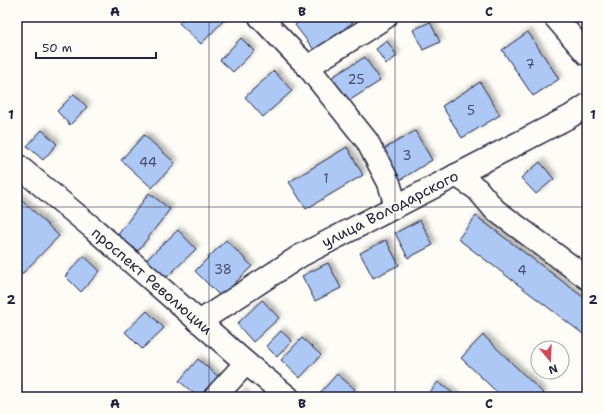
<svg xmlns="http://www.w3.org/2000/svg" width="604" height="414" font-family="'Shantell Sans',sans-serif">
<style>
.building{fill:#adc8f5;stroke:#22223b;filter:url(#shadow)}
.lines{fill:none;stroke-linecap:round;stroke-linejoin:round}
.minor-casing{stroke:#22223b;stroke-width:25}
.minor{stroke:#fdfcf7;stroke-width:22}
.grid{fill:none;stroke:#22223b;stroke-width:1;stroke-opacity:0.55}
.labels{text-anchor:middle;stroke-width:3;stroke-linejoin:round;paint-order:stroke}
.number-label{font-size:13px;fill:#454c6a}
.street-label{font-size:15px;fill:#22223b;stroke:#fdfcf7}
.neatline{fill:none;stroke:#22223b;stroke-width:1.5}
.grid-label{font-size:13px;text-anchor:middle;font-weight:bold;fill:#22223b}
</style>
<defs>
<filter id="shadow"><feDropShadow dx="3.5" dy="-3.5" stdDeviation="2" flood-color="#0004"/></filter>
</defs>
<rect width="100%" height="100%" fill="#fdfcf7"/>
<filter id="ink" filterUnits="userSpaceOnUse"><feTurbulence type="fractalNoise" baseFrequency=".025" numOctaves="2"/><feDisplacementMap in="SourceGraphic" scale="8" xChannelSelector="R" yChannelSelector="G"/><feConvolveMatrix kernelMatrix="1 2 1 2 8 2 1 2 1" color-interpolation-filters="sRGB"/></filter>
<g filter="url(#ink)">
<!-- building -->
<g class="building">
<polygon points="185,17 223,17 225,19 201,44 179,23"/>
<polygon points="305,17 349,17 353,22 315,51 295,25"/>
<polygon points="430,22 440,42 423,50 413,30"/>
<polygon points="528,32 559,79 533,96 502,50"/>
<polygon points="241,38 254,51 233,72 220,60"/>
<polygon points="387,41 397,56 386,64 376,49"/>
<polygon points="365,57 380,81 347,102 332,77"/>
<polygon points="274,71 292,91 263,117 245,97"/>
<polygon points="480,82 500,115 462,138 442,106"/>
<polygon points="74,94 87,107 70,125 57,111"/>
<polygon points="42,130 57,144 43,160 27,146"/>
<polygon points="415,131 432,160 400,180 382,150"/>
<polygon points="144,135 175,163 152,188 121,160"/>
<polygon points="347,147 363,175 306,209 289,182"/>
<polygon points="540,162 554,179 536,194 521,178"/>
<polygon points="149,193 170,209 138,251 117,236"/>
<polygon points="17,195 59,236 17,279"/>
<polygon points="476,216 587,300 587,337 458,239"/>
<polygon points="420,220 433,245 408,258 395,233"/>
<polygon points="178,230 196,249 165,279 146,260"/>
<polygon points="226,240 252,266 221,297 195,271"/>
<polygon points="386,240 399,265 373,278 360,253"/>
<polygon points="84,256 100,271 81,292 65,276"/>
<polygon points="328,263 341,288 315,301 302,276"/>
<polygon points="262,300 279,318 253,342 237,324"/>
<polygon points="147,311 164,328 142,349 125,332"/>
<polygon points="281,331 292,341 277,357 266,346"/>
<polygon points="483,335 544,394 541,397 502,397 461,358"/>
<polygon points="302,338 321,355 300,378 281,360"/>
<polygon points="198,359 220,378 203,397 198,397 179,381"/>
<polygon points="337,374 355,389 348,397 325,397 320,393"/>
<polygon points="438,382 458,397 426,397"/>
<polygon points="242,392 248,397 238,397"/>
</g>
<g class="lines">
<!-- minor casing -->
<g class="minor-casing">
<g id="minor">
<polyline points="260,17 308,67 367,141 389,183 396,206"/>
<polyline points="555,17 587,54"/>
<polyline points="308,67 386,17"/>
<polyline points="17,165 94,229 246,363 288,397"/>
<polyline points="456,175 477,189 495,210 587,278"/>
<polyline points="199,322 300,256 571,116 587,105"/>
<polyline points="215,397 246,363"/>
</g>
</g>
<!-- minor -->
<use href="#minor" class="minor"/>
</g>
</g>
<!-- grid -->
<path class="grid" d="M209 17V397M395 17V397M17 207H587"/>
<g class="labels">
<!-- number labels -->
<g class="number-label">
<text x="530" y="69">7</text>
<text x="356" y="84">25</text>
<text x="471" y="115">5</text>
<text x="407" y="160">3</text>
<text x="148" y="167">44</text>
<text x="326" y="183">1</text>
<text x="223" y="274">38</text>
<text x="522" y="275">4</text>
</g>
<!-- street labels -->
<g class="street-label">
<text transform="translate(390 209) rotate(-27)" y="5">улица Володарского</text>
<text transform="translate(152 281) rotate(41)" y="5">проспект Революции</text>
</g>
</g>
<!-- margin -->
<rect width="604" height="414" fill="none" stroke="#fdfcf7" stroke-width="44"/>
<!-- north arrow -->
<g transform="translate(550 360) rotate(161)"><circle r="19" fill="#fdfcf7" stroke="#a5a5ac"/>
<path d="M0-3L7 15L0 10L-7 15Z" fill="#d1495b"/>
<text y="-6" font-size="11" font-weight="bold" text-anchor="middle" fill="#22223b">N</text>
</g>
<!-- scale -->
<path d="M36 52v6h120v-6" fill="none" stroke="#22223b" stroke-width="2"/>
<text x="42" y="52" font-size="12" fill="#22223b" stroke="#fdfcf7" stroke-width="3" paint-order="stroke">50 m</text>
<rect x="22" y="22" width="560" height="370" class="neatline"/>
<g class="grid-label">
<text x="115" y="16">A</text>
<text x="302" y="16">B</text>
<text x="489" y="16">C</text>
<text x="11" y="119">1</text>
<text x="593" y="119">1</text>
<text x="11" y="304">2</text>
<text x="593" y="304">2</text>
<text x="115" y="408">A</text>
<text x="302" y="408">B</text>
<text x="489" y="408">C</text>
</g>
</svg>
